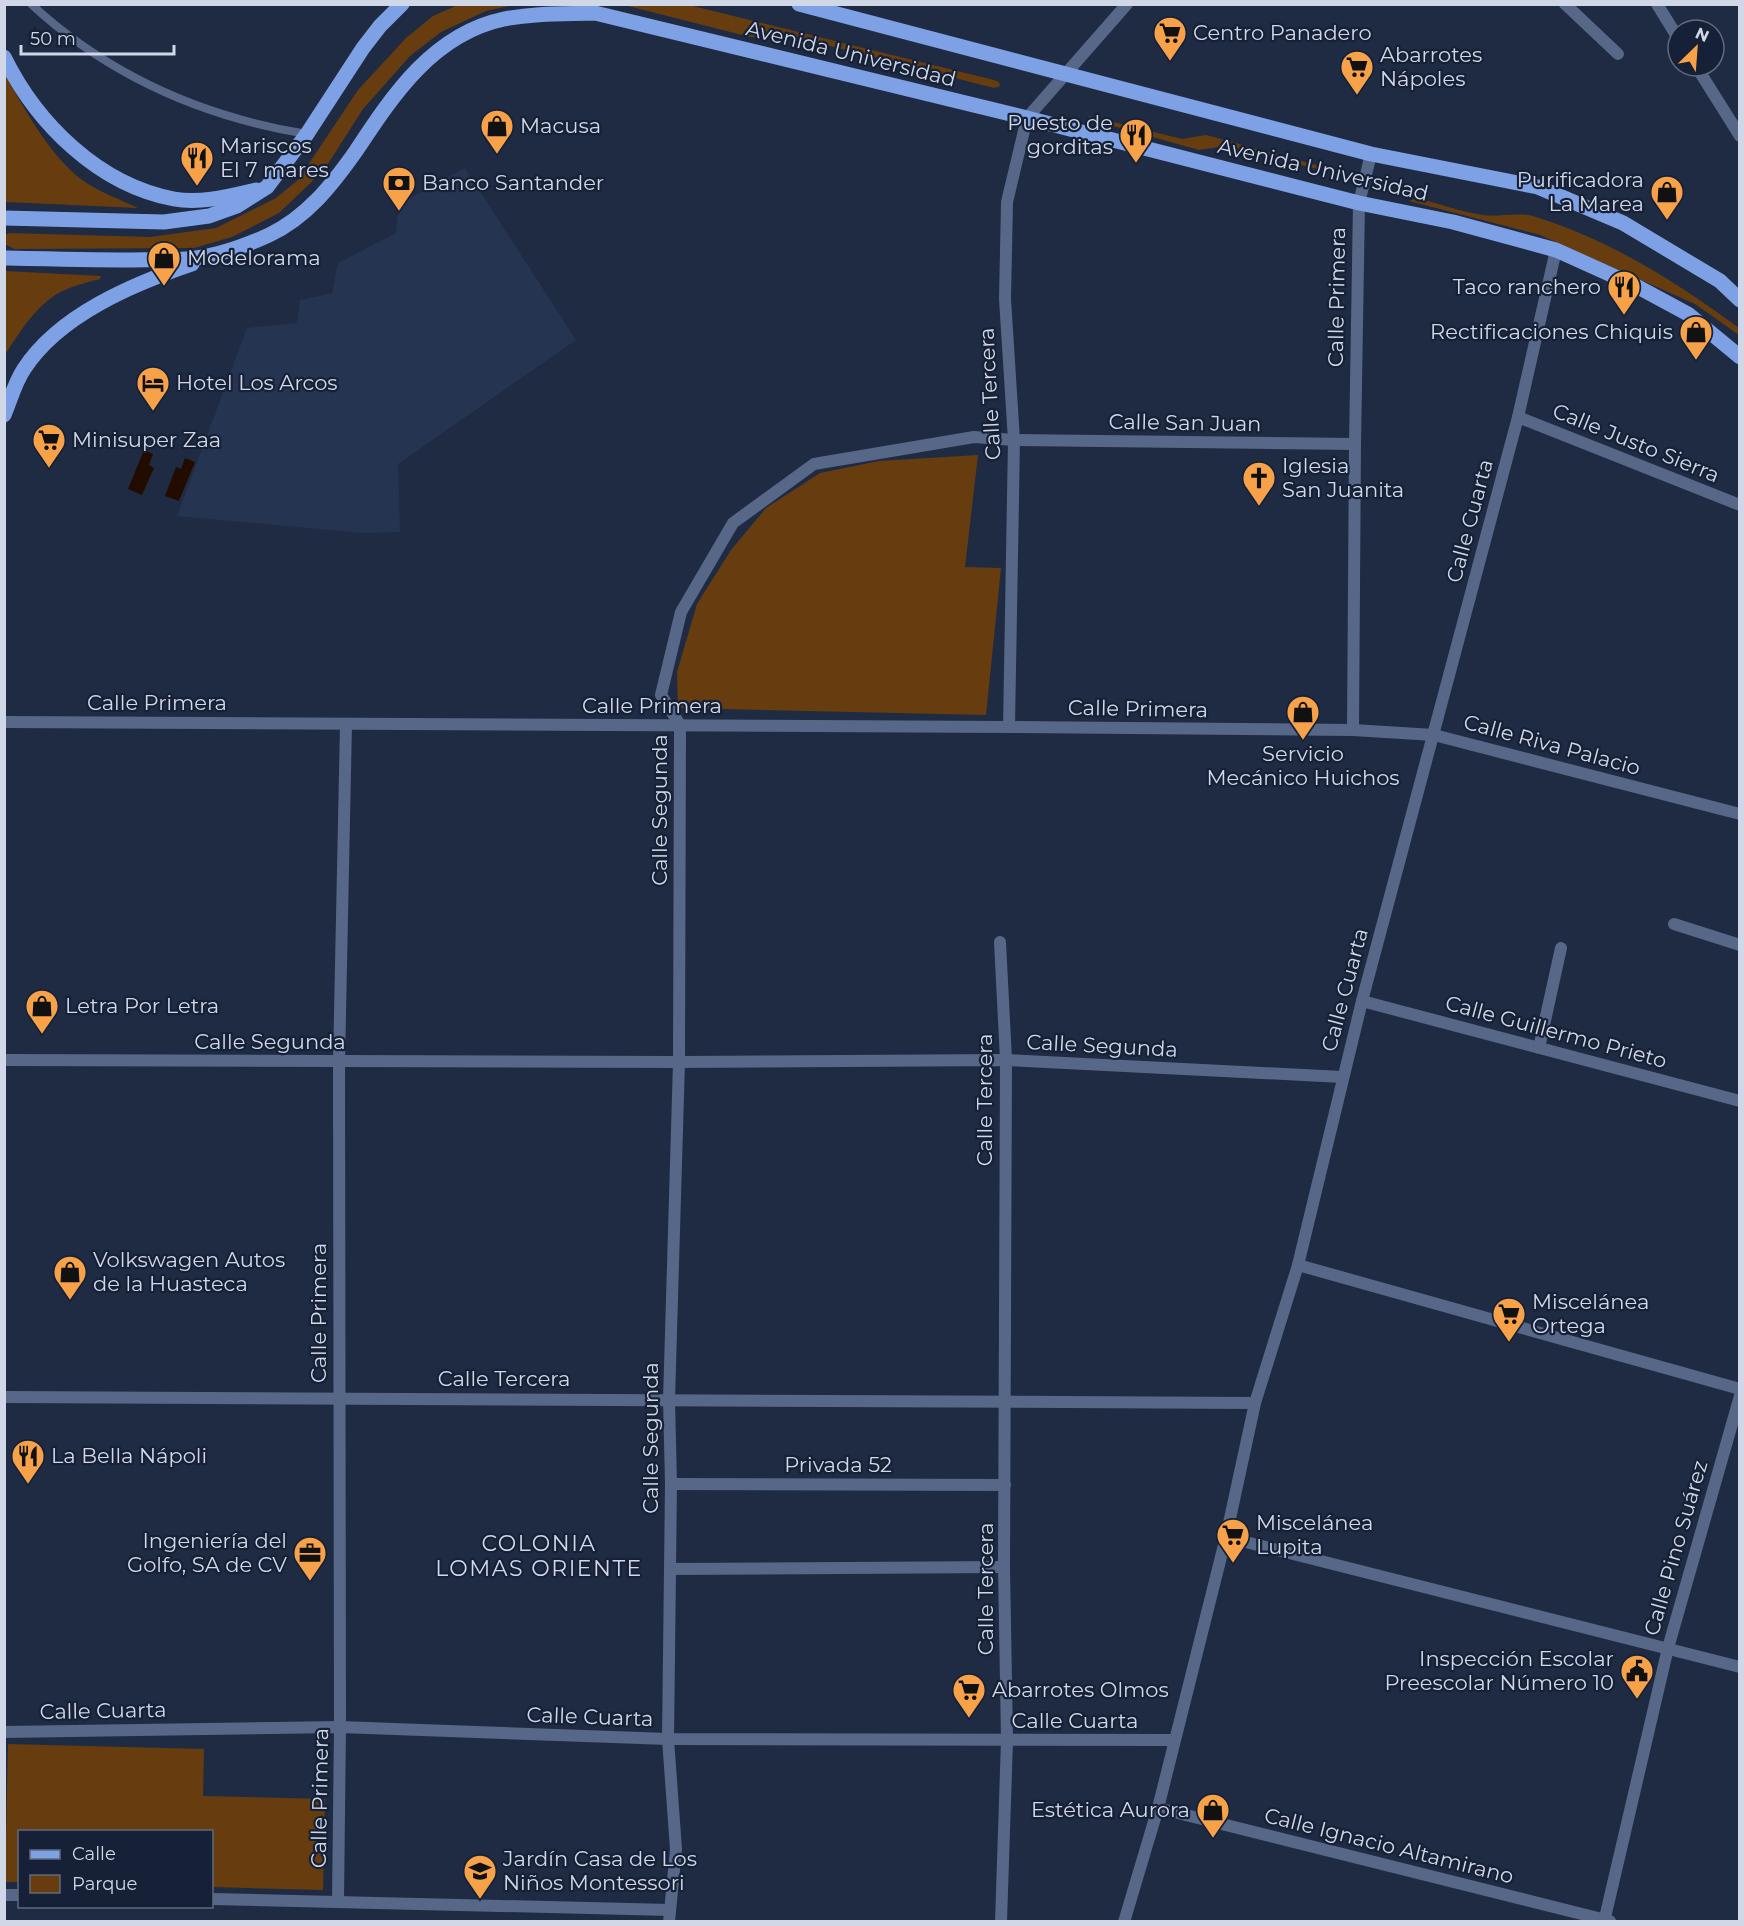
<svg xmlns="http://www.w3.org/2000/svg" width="1744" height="1926" font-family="Montserrat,sans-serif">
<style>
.built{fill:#253451}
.green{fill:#673d0f}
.water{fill:#220c00}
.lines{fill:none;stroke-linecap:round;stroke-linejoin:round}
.lane{stroke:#566788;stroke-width:8}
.street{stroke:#566788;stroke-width:12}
.primary{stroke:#7ea1e5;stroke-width:15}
.labels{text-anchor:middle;stroke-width:4.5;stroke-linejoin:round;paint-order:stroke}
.poi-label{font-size:21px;fill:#d0d8e7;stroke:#162137;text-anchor:start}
.street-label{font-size:21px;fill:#d0d8e7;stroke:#162137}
.neighbourhood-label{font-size:22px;letter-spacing:1.5px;fill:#d0d8e7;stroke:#162137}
</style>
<rect width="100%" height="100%" fill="#1f2b42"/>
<!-- built -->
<polygon class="built" points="465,168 576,340 398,464 400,532 361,533 177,516 247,328 297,323 300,300 332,293 338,263 396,233 399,204"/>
<!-- green -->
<g class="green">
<polygon points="458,5 513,5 486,11 441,32 410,56 363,109 324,170 279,213 232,237 194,248 14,249 5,244 5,235 9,233 150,237 216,228 276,198 298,180 358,90 406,38 433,16"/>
<polygon points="624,5 689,5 994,80 999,82 1000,86 994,88 787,35 750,37"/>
<path d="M4 77H6C26 111 53 162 88 184 103 193 121 200 138 208L6 202Z"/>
<polygon points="1089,116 1182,139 1206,135 1320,166 1317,169 1226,146 1199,150 1088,119"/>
<path d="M1416 198C1437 203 1461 212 1483 215 1499 217 1518 212 1533 216 1608 239 1677 282 1739 328V335L1695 304 1540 235 1409 201Z"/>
<path d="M5 271 101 276 100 279C85 283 68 287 55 295 34 309 19 333 6 353Z"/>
<polygon points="978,455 965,567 1001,568 986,715 678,708 677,672 697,604 731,550 766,508 820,473 879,461"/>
<polygon points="8,1744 204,1749 203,1796 325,1799 323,1890 212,1887 212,1832 20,1832 19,1882 5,1882"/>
</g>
<!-- water -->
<g class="water">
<polygon points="144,450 153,454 149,465 154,468 142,495 128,489"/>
<polygon points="185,458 195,462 179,501 165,496 176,467 181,469"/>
</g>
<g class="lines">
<!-- lane -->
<path class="lane" d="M31 4C109 76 203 117 307 134"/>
<!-- street -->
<g class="street">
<polyline points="1565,4 1618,54"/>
<polyline points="1657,4 1678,38"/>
<polyline points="1696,66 1740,136"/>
<polyline points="1518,417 1740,505"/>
<polyline points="4,722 1009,727 1353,730 1434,735 1740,814"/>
<polyline points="1009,727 1014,440 1005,299 1007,202 1027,118 1127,4"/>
<polyline points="1353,730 1355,444 1359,203 1371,154"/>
<polyline points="1674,924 1740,945"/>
<polyline points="1000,942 1006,1060 1004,1567 1007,1740 1001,1922"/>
<polyline points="1362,1001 1740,1101"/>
<polyline points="1539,1048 1561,948"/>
<polyline points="4,1060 679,1062 1006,1060 1342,1077"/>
<polyline points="1298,1265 1740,1389"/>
<polyline points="4,1397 1255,1403"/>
<polyline points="671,1484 1005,1485"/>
<polyline points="1226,1537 1740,1667"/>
<polyline points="670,1569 1004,1567"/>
<polyline points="4,1732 340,1727 668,1739 1173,1740"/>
<polyline points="1158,1808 1610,1921"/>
<polyline points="4,1895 20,1895"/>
<polyline points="212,1899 670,1910"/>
<polyline points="338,1901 340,1727 339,1062 346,724"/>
<polyline points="669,1922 676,1849 668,1739 671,1484 669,1400 679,1062 680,725 661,695 681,612 733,523 814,464 974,437 1014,440 1355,444"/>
<polyline points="1124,1922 1158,1808 1226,1537 1255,1403 1298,1265 1362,1001 1518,417 1556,250"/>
<polyline points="1604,1922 1668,1648 1740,1396"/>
</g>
<!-- primary -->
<g class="primary">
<polyline points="799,4 1371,154 1538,187 1623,223 1720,281 1740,300"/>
<path d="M4 57C37 124 99 185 174 199 201 204 230 196 256 190"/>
<polyline points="4,218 164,222 209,216 237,206 267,187 307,134 363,48 380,26 402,4"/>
<path d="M4 258C47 259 89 260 132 260 150 259 168 261 186 259 214 257 243 247 269 235 307 217 332 185 356 151 393 95 433 34 504 19 534 13 564 14 595 13L1027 118 1359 203 1453 222 1556 250 1638 287 1688 314 1740 357"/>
<path d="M4 415C10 401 15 382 24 369 59 315 133 284 192 264"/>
</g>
</g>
<!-- icons -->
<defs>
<g id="supermarket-pin" transform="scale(1.725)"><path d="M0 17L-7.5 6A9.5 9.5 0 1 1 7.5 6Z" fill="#f7a149" stroke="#162137"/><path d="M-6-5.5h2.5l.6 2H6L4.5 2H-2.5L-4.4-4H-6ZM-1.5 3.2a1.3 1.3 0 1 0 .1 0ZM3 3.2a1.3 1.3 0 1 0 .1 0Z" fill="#111"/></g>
<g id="shop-pin" transform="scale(1.725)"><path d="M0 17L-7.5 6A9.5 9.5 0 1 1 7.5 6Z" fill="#f7a149" stroke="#162137"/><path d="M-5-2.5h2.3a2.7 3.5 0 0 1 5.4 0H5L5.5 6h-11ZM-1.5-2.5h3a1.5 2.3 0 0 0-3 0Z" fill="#111"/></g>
<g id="restaurant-pin" transform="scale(1.725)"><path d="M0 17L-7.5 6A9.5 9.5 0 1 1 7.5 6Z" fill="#f7a149" stroke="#162137"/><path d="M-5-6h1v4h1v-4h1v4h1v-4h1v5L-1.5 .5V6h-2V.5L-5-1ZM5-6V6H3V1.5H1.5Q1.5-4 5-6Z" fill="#111"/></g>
<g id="bank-pin" transform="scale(1.725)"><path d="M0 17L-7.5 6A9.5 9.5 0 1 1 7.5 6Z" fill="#f7a149" stroke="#162137"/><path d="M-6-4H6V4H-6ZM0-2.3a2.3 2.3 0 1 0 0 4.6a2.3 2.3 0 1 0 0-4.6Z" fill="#111"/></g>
<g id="hotel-pin" transform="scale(1.725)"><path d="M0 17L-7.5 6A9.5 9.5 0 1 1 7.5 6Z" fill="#f7a149" stroke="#162137"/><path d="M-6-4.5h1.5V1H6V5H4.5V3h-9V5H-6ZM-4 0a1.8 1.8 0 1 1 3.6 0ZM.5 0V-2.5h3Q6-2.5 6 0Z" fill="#111"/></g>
<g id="church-pin" transform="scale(1.725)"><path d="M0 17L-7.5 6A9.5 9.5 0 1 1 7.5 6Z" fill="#f7a149" stroke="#162137"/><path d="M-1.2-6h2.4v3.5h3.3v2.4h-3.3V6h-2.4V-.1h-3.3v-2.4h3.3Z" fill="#111"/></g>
<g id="office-pin" transform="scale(1.725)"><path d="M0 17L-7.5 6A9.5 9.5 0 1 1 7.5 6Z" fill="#f7a149" stroke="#162137"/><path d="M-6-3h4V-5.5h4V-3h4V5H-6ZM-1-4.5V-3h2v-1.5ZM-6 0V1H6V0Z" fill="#111"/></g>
<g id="civic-pin" transform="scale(1.725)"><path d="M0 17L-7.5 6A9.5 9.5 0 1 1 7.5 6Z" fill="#f7a149" stroke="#162137"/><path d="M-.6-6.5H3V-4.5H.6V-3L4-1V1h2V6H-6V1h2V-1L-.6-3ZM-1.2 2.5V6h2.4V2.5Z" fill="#111"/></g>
<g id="school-pin" transform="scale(1.725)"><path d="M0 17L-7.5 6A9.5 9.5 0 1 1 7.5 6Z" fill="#f7a149" stroke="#162137"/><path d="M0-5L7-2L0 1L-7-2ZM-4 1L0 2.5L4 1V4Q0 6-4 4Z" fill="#111"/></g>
</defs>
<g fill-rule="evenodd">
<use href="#supermarket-pin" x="1170" y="33"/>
<use href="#supermarket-pin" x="1357" y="67"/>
<use href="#shop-pin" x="497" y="126"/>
<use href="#restaurant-pin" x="1136" y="135"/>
<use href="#restaurant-pin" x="197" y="158"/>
<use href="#bank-pin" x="399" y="183"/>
<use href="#shop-pin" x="1667" y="192"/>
<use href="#shop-pin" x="164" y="258"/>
<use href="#restaurant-pin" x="1624" y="287"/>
<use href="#shop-pin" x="1696" y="332"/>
<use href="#hotel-pin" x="153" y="383"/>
<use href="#supermarket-pin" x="49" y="440"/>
<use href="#church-pin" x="1259" y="478"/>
<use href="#shop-pin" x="1303" y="712"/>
<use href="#shop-pin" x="42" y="1006"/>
<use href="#shop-pin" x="70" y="1272"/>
<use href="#supermarket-pin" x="1509" y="1314"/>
<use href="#restaurant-pin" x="28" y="1456"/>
<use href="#supermarket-pin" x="1233" y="1535"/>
<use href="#office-pin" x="310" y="1553"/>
<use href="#civic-pin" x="1637" y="1671"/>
<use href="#supermarket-pin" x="969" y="1690"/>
<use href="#shop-pin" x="1213" y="1810"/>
<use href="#school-pin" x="480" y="1871"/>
</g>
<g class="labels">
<!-- poi labels -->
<g class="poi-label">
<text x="1193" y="40">Centro Panadero</text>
<text x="1380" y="62">Abarrotes<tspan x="1380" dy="24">Nápoles</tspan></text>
<text x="1113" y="130" text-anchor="end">Puesto de<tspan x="1113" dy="24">gorditas</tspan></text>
<text x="520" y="133">Macusa</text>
<text x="220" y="153">Mariscos<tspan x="220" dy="24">El 7 mares</tspan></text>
<text x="1644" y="187" text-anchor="end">Purificadora<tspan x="1644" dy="24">La Marea</tspan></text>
<text x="422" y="190">Banco Santander</text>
<text x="187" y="265">Modelorama</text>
<text x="1601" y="294" text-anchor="end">Taco ranchero</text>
<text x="1673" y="339" text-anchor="end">Rectificaciones Chiquis</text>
<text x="176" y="390">Hotel Los Arcos</text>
<text x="72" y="447">Minisuper Zaa</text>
<text x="1282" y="473">Iglesia<tspan x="1282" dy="24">San Juanita</tspan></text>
<text x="1303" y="761" text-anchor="middle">Servicio<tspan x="1303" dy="24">Mecánico Huichos</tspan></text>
<text x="65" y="1013">Letra Por Letra</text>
<text x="93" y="1267">Volkswagen Autos<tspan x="93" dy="24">de la Huasteca</tspan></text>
<text x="1532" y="1309">Miscelánea<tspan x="1532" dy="24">Ortega</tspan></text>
<text x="51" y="1463">La Bella Nápoli</text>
<text x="1256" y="1530">Miscelánea<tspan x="1256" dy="24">Lupita</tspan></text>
<text x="287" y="1548" text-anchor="end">Ingeniería del<tspan x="287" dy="24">Golfo, SA de CV</tspan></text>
<text x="1614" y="1666" text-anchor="end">Inspección Escolar<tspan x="1614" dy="24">Preescolar Número 10</tspan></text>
<text x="992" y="1697">Abarrotes Olmos</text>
<text x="1190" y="1817" text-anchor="end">Estética Aurora</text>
<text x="503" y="1866">Jardín Casa de Los<tspan x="503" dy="24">Niños Montessori</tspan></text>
</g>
<!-- street labels -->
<g class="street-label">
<text transform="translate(851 54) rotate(14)" y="7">Avenida Universidad</text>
<text transform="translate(1323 170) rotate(13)" y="7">Avenida Universidad</text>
<text transform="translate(1337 297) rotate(-89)" y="7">Calle Primera</text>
<text transform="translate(990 394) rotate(-93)" y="7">Calle Tercera</text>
<text transform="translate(1185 423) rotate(1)" y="7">Calle San Juan</text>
<text transform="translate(1636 443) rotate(22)" y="7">Calle Justo Sierra</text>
<text transform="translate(1470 521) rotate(-75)" y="7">Calle Cuarta</text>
<text x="157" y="710">Calle Primera</text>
<text x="652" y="713">Calle Primera</text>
<text transform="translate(1138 709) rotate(1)" y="7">Calle Primera</text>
<text transform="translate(1552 745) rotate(15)" y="7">Calle Riva Palacio</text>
<text transform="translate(660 810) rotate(-90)" y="7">Calle Segunda</text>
<text transform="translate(1345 990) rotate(-75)" y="7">Calle Cuarta</text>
<text transform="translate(1556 1032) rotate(15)" y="7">Calle Guillermo Prieto</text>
<text x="270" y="1049">Calle Segunda</text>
<text transform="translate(1102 1046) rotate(3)" y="7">Calle Segunda</text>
<text transform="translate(985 1100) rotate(-90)" y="7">Calle Tercera</text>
<text transform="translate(319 1313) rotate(-90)" y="7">Calle Primera</text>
<text x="504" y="1386">Calle Tercera</text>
<text transform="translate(651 1438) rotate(-90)" y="7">Calle Segunda</text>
<text x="838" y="1472">Privada 52</text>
<text transform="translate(1676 1548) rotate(-74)" y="7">Calle Pino Suárez</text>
<text transform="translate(986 1589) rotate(-90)" y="7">Calle Tercera</text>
<text transform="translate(103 1711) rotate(-1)" y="7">Calle Cuarta</text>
<text transform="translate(590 1717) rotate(2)" y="7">Calle Cuarta</text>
<text x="1075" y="1728">Calle Cuarta</text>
<text transform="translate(320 1798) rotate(-89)" y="7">Calle Primera</text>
<text transform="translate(1389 1846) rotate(14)" y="7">Calle Ignacio Altamirano</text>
</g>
<!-- neighbourhood labels -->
<g class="neighbourhood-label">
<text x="539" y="1551">COLONIA<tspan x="539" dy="25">LOMAS ORIENTE</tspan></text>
</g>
</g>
<!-- border -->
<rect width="1744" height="1926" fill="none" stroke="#d0d8e7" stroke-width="12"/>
<!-- legend -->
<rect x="18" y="1830" width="195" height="78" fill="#162137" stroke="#606a7d" stroke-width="1.5"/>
<rect x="30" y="1850" width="30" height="9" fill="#7ea1e5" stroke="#606a7d" stroke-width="1.5"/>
<text x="72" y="1860" font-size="18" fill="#d0d8e7">Calle</text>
<rect x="30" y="1875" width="30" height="18" fill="#673d0f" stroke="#606a7d" stroke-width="1.5"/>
<text x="72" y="1890" font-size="18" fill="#d0d8e7">Parque</text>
<!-- north arrow -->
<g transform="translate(1696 48) rotate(25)"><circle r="28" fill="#162137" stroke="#606a7d" stroke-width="1.5"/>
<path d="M0-4.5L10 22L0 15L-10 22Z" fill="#f7a149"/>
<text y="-9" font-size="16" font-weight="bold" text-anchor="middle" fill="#d0d8e7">N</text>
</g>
<!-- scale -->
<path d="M21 45v9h153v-9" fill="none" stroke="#d0d8e7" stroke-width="3"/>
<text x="30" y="45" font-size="18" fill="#d0d8e7" stroke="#162137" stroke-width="4.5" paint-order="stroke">50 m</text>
</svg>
